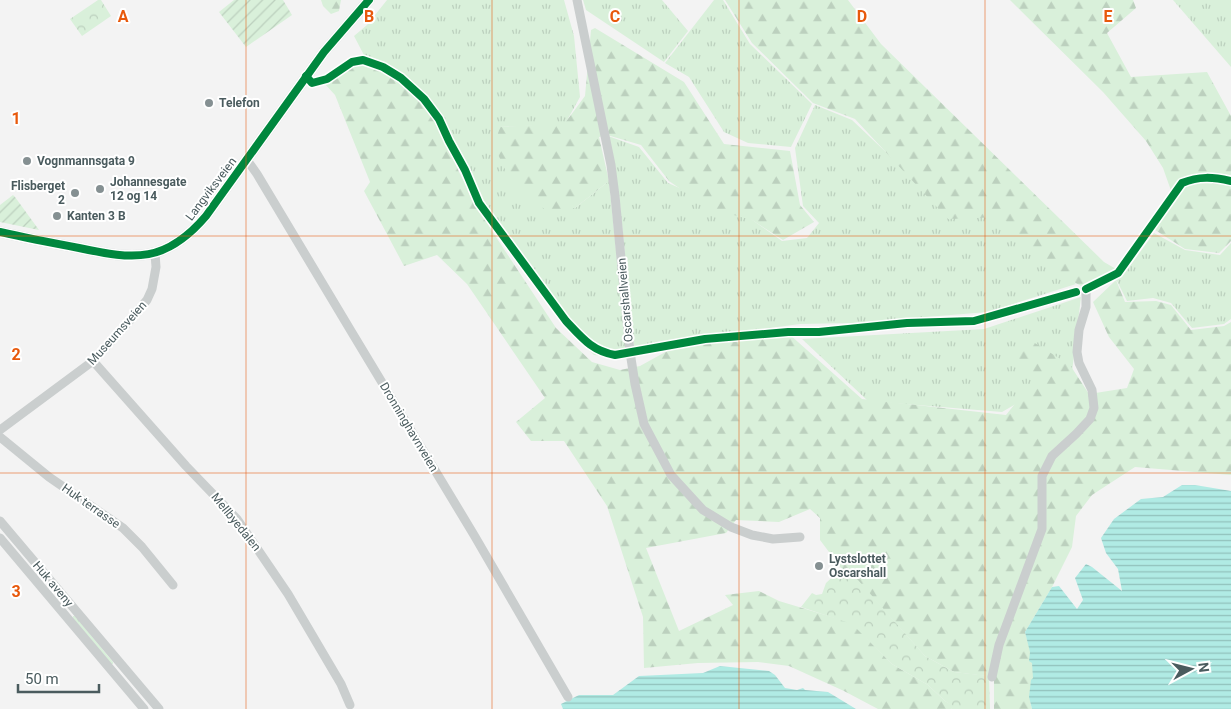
<svg xmlns="http://www.w3.org/2000/svg" width="1231" height="709" font-family="Roboto,sans-serif">
<style>
.grass{fill:url(#grass-tufts)}
.forest{fill:url(#forest-firs)}
.park{fill:url(#park-crowns)}
.garden{fill:url(#garden-furrows)}
.water{fill:url(#water-rules)}
.lines{fill:none;stroke-linecap:round;stroke-linejoin:round}
.minor{stroke:#cacece;stroke-width:9}
.tertiary{stroke:#cacece;stroke-width:11}
.cycleway-casing{stroke:#fff;stroke-width:11}
.cycleway{stroke:#00873e;stroke-width:8}
.grid{fill:none;stroke:#e8590c;stroke-width:1;stroke-opacity:0.55}
.poi-dot{fill:#859092;stroke:#fff;stroke-width:2}
.labels{text-anchor:middle;stroke-width:4;stroke-linejoin:round;paint-order:stroke}
.poi-label{font-size:12px;font-weight:bold;fill:#4a5b5e;stroke:#fff;text-anchor:start}
.street-label{font-size:12px;fill:#4a5b5e;stroke:#fff}
.grid-label{font-size:16px;text-anchor:middle;font-weight:bold;fill:#e8590c;stroke:#fff;stroke-width:4;stroke-linejoin:round;paint-order:stroke}
</style>
<defs>
<pattern id="grass-tufts" width="24" height="20" patternUnits="userSpaceOnUse" patternTransform="scale(1.25)"><rect width="24" height="20" fill="#d9f0da"/><path d="M3 7l-1-3M5 7V3M7 7l1-3M15 17l-1-3M17 17v-4M19 17l1-3" fill="none" stroke="#bcd0be"/></pattern>
<pattern id="forest-firs" width="22" height="20" patternUnits="userSpaceOnUse" patternTransform="scale(1.25)"><rect width="22" height="20" fill="#d9f0da"/><path d="M5 1l3.5 6h-7zM16 11l3.5 6h-7z" fill="#bcd0be"/></pattern>
<pattern id="park-crowns" width="20" height="18" patternUnits="userSpaceOnUse" patternTransform="scale(1.25)"><rect width="20" height="18" fill="#d9f0da"/><path d="M2 6a3 3 0 1 1 6 0M12 15a3 3 0 1 1 6 0" fill="none" stroke="#bcd0be"/></pattern>
<pattern id="garden-furrows" width="10" height="10" patternUnits="userSpaceOnUse" patternTransform="scale(1.25)"><rect width="10" height="10" fill="#d9f0da"/><path d="M-1 1l2-2M0 10L10 0M9 11l2-2" fill="none" stroke="#bcd0be"/></pattern>
<pattern id="water-rules" width="6" height="5" patternUnits="userSpaceOnUse" patternTransform="scale(1.25)"><rect width="6" height="5" fill="#b0ebe4"/><path d="M0 2.5h6" fill="none" stroke="#91c1bc"/></pattern>
</defs>
<rect width="100%" height="100%" fill="#f3f3f3"/>
<!-- grass -->
<g class="grass">
<polygon points="387,0 564,0 574,36 580,97 565,124 500,127 575,208 609,181 627,359 594,355 566,329 497,228 462,168 437,108 401,75 365,57 354,36 367,25"/>
<polygon points="583,0 662,0 688,31 664,62 586,10"/>
<polygon points="714,0 723,0 750,44 812,104 791,147 748,143 724,132 689,77 665,63"/>
<polygon points="1173,0 1231,0 1231,67"/>
<polygon points="815,105 852,120 947,210 1004,215 1076,284 988,312 852,323 800,324 703,337 635,354 619,195 608,136 639,147 668,183 751,219 782,241 807,238 819,223 803,206 795,148"/>
<polygon points="1154,233 1185,250 1220,255 1231,243 1231,319 1224,324 1192,328 1171,303 1153,298 1127,301 1116,279 1127,270"/>
<polygon points="1081,297 1072,372 1002,412 868,401 802,339 984,329"/>
<polygon points="73,616 75,616 113,662 113,664 111,664 73,618"/>
</g>
<!-- forest -->
<g class="forest">
<polygon points="321,0 341,0 339,11 331,14 323,6"/>
<polygon points="725,0 848,0 881,44 1104,262 1116,269 1083,287 1057,273 1002,217 948,219 855,119 813,103 752,43"/>
<polygon points="1010,0 1133,0 1136,8 1107,33 1131,77 1207,72 1231,116 1231,241 1219,253 1185,249 1152,228 1174,199 1163,168 1146,141 1103,92"/>
<polygon points="595,28 684,82 724,144 790,151 800,205 814,222 783,240 752,220 708,208 669,181 641,145 607,135 599,137 609,181 575,208 547,211 513,186 494,146 500,127 565,123 585,96 591,30"/>
<path d="M365 61 382 67 397 77 422 99 437 120 459 172 492 231 556 328 592 362 620 370 640 366 678 345 789 334 862 399 1006 415 1034 380 1016 356 1030 340 1070 365 1089 394 1127 388 1134 369 1109 337 1093 302 1116 280 1125 302 1156 301 1171 305 1191 330 1224 326 1231 322V475L1135 467 1092 495 1076 516 1072 547 1052 587 1025 632C1029 646 1035 664 1033 678 1032 694 1027 692 1032 709H994V677L954 672 925 656 858 581 841 568 820 540V518L810 509 779 522 736 520 726 533 646 548 679 631 733 605 725 595 759 591 779 601 852 623 892 664 928 685 945 701 954 706 951 709H878L844 691 789 666 758 662 698 663 644 668 643 617 607 506 564 441H531L516 422 545 398 467 284 437 255 404 266 364 191 370 182 335 95 324 83 352 64Z"/>
</g>
<!-- park -->
<g class="park">
<polygon points="98,0 101,0 111,16 82,36 70,19"/>
<polygon points="841,569 858,580 925,656 954,672 989,676 990,709 951,709 953,706 945,701 928,685 892,664 852,624 801,607 812,593 816,595 822,594 826,583"/>
</g>
<!-- garden -->
<g class="garden">
<polygon points="234,0 283,0 292,15 246,47 219,12"/>
<polygon points="13,195 15,197 39,230 0,222 0,205"/>
</g>
<!-- water -->
<g class="water">
<polygon points="1182,485 1195,485 1231,491 1231,709 1032,709 1029,697 1031,680 1033,678 1032,663 1029,661 1030,652 1025,632 1052,587 1059,586 1077,609 1083,600 1075,578 1086,564 1092,567 1122,591 1118,569 1106,553 1101,538 1114,519 1141,499 1163,497"/>
<polygon points="720,666 769,671 775,675 785,688 797,690 803,688 805,690 828,692 856,709 563,709 561,704 579,695 613,695 639,676 703,673"/>
</g>
<g class="lines">
<!-- minor -->
<g class="minor">
<polyline points="577,0 611,165 615,196 630,352 635,384 644,424 671,475 703,510 731,527 752,535 773,539 800,537"/>
<polyline points="247,160 257,174 351,331 474,535 568,697"/>
<polyline points="93,361 186,466 237,519 288,594 341,684 350,705"/>
<polyline points="0,430 93,361 125,326 147,300 152,289 156,267 155,253"/>
<polyline points="0,437 49,477 123,528 142,547 173,585"/>
<polyline points="0,521 159,709"/>
<polyline points="0,538 144,709"/>
<path d="M992 677 999 645 1042 529V476L1052 456 1076 434 1090 419 1094 408 1092 390 1079 363 1077 352 1079 330 1086 307V289L1118 273 1182 183C1199 176 1213 177 1231 181"/>
</g>
<!-- tertiary -->
<path class="tertiary" d="M0 232C26 238 52 243 79 248 135 260 166 263 206 216L324 52 369 0"/>
<!-- cycleway casing -->
<g class="cycleway-casing">
<g id="cycleway">
<path d="M306 76 312 83 327 79 352 62 363 60 383 67 401 78 424 99 439 119 449 141 465 170 479 203 566 321C582 338 592 351 615 355L705 339 788 332H819L907 323 974 321 1076 292"/>
<path d="M0 232C26 238 52 243 79 248 135 260 166 263 206 216L324 52 369 0"/>
<path d="M1086 289 1118 273 1182 183C1199 176 1213 177 1231 181"/>
</g>
</g>
<!-- cycleway -->
<use href="#cycleway" class="cycleway"/>
</g>
<!-- grid -->
<path class="grid" d="M246 0V709M492 0V709M739 0V709M985 0V709M0 236H1231M0 473H1231"/>
<!-- markers -->
<g class="poi-dot">
<circle cx="209" cy="103" r="5"/>
<circle cx="27" cy="161" r="5"/>
<circle cx="100" cy="189" r="5"/>
<circle cx="75" cy="193" r="5"/>
<circle cx="57" cy="216" r="5"/>
<circle cx="819" cy="566" r="5"/>
</g>
<g class="labels">
<!-- poi labels -->
<g class="poi-label">
<text x="219" y="107">Telefon</text>
<text x="37" y="165">Vognmannsgata 9</text>
<text x="110" y="186">Johannesgate<tspan x="110" dy="14">12 og 14</tspan></text>
<text x="65" y="190" text-anchor="end">Flisberget<tspan x="65" dy="14">2</tspan></text>
<text x="67" y="220">Kanten 3 B</text>
<text x="829" y="563">Lystslottet<tspan x="829" dy="14">Oscarshall</tspan></text>
</g>
<!-- street labels -->
<g class="street-label">
<text transform="translate(211 189) rotate(-53)" y="4">Langviksveien</text>
<text transform="translate(625 300) rotate(-95)" y="4">Oscarshallveien</text>
<text transform="translate(117 333) rotate(-48)" y="4">Museumsveien</text>
<text transform="translate(409 427) rotate(59)" y="4">Dronninghavnveien</text>
<text transform="translate(91 506) rotate(35)" y="4">Huk terrasse</text>
<text transform="translate(236 522) rotate(51)" y="4">Mellbyedalen</text>
<text transform="translate(53 584) rotate(50)" y="4">Huk aveny</text>
</g>
</g>
<g class="grid-label">
<text x="123" y="22">A</text>
<text x="369" y="22">B</text>
<text x="615" y="22">C</text>
<text x="862" y="22">D</text>
<text x="1108" y="22">E</text>
<text x="16" y="124">1</text>
<text x="16" y="360">2</text>
<text x="16" y="597">3</text>
</g>
<!-- north arrow -->
<g transform="translate(1191 669) rotate(83)" stroke="#ffffff" stroke-width="4" paint-order="stroke">
<path d="M0-4L9 19L0 12L-9 19Z" fill="#4a5b5e"/>
<text y="-8" font-size="14" font-weight="bold" text-anchor="middle" fill="#4a5b5e">N</text>
</g>
<!-- scale -->
<path d="M18 684v8h81v-8" fill="none" stroke="#4a5b5e" stroke-width="2.5"/>
<text x="25" y="684" font-size="15" fill="#4a5b5e" stroke="#ffffff" stroke-width="4" paint-order="stroke">50 m</text>
</svg>
